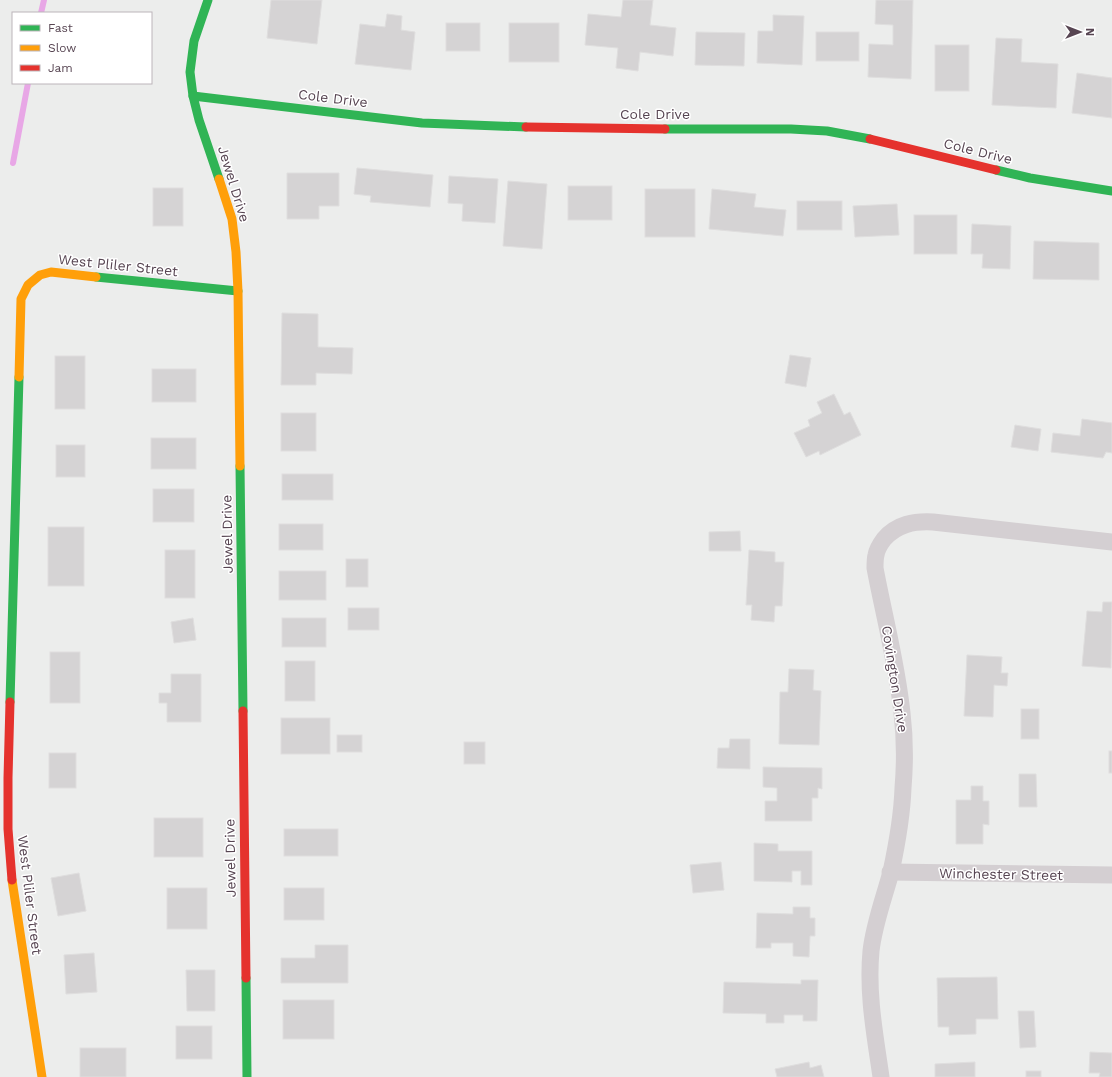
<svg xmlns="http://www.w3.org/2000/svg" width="1112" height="1077" font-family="'Work Sans',sans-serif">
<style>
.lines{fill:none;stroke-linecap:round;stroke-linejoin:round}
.stream{stroke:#e8a7e6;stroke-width:6}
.building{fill:#d5d3d4;stroke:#dfdede}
.street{stroke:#d4cfd2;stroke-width:17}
.fast{stroke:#30b455;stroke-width:9}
.slow{stroke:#ff9f0a;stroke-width:9}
.jam{stroke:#e5322d;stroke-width:9}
.labels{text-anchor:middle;stroke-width:3;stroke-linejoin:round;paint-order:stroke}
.street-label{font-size:14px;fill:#574552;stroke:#fff}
</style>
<rect width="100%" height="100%" fill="#ecedec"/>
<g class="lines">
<!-- stream -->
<g class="stream">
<polyline points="41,13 44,0"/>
<polyline points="13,163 28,83"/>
</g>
</g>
<!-- building -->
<g class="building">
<polygon points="271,0 322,0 317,44 267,38"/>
<polygon points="623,0 653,0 650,25 676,28 673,56 640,52 638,71 616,68 618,48 585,45 588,14 621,17"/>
<polygon points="876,0 913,0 911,79 868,77 869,44 893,45 893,25 875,24"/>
<polygon points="387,14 402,16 401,30 415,32 411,70 355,64 360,24 385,27"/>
<polygon points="773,15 804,16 802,65 757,63 758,31 773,31"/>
<rect x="446" y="23" width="34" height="28"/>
<rect x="509" y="23" width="50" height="39"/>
<polygon points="696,32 745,33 744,66 695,65"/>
<rect x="816" y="32" width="43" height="29"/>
<polygon points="996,38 1022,39 1021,62 1058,64 1056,108 992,105"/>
<rect x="935" y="45" width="34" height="46"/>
<polygon points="1077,73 1112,78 1112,118 1072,113"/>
<polygon points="357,168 433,175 430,207 370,202 371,196 354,194"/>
<polygon points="287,173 339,173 339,206 319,206 319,219 287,219"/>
<polygon points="449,176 498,179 495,223 462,221 463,204 448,203"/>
<polygon points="508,181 547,184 542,249 503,246"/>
<rect x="568" y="186" width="44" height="34"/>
<rect x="153" y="188" width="30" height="38"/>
<rect x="645" y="189" width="50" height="48"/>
<polygon points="712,189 756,194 754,207 786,210 783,236 709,229"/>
<rect x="797" y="201" width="45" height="29"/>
<polygon points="897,204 899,235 855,237 853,206"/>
<rect x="914" y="215" width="43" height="39"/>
<polygon points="972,224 1011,226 1010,269 982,268 983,254 971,254"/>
<polygon points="1034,241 1099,243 1099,280 1033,279"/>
<polygon points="282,313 318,314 318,347 353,348 352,374 316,373 316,385 281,385"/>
<polygon points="790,355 811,358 806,387 785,383"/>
<rect x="55" y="356" width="30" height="53"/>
<rect x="152" y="369" width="44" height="33"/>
<polygon points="834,394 844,415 850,412 861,435 820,455 819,451 806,457 794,433 810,426 808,420 822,413 817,402"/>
<rect x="281" y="413" width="35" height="38"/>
<polygon points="1082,419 1112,423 1112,453 1106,452 1103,458 1051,452 1053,433 1080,436"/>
<polygon points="1015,425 1041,429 1038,451 1011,447"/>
<rect x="151" y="438" width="45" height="31"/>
<rect x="56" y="445" width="29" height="32"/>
<rect x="282" y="474" width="51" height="26"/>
<rect x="153" y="489" width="41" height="33"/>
<rect x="279" y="524" width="44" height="26"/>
<rect x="48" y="527" width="36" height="59"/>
<polygon points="740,531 741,551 709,551 709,532"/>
<rect x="165" y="550" width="30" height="48"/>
<polygon points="749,550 775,552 775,562 784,562 782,606 775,606 774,622 751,620 752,605 746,605"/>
<rect x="346" y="559" width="22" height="28"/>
<rect x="279" y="571" width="47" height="29"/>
<polygon points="1103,602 1112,602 1111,668 1082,666 1087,611 1102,612"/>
<rect x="348" y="608" width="31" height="22"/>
<polygon points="193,618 196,640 174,643 171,622"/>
<rect x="282" y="618" width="44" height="29"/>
<rect x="50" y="652" width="30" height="51"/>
<polygon points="967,655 1002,657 1001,673 1008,673 1007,686 994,685 993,717 964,716"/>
<rect x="285" y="661" width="30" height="40"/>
<polygon points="789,669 814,670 813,690 821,691 819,745 779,744 780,692 788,692"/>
<polygon points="171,674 201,674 201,722 167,722 167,703 159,703 159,693 171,693"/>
<rect x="1021" y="709" width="18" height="30"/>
<rect x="281" y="718" width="49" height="36"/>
<rect x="337" y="735" width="25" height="17"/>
<polygon points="730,739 750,739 750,769 717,768 718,748 729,748"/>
<rect x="464" y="742" width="21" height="22"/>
<rect x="1109" y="751" width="3" height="22"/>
<rect x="49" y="753" width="27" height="35"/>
<polygon points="763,767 822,768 822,789 818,788 818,798 812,798 812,821 765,821 765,801 777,801 777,788 763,787"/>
<polygon points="1019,774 1036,774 1037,807 1019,807"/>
<polygon points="971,786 983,786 983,801 989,801 989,825 983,824 983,844 956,844 956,800 971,800"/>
<rect x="154" y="818" width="49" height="39"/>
<rect x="284" y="829" width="54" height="27"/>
<polygon points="754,843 778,844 778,851 812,851 812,885 801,885 801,871 792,871 792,882 754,881"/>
<polygon points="721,862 724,890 693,893 690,865"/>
<polygon points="79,873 86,911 58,916 51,878"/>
<rect x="167" y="888" width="40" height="41"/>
<rect x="284" y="888" width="40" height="32"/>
<polygon points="793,907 810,907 810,918 815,918 815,936 810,936 809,957 793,956 793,943 771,943 771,948 756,948 757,913 793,914"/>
<polygon points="315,945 348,945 348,983 281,983 281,958 315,958"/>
<polygon points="94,953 97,992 66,994 64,955"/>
<polygon points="186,970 215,970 215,1011 187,1011"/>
<polygon points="997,977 998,1019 976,1019 976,1034 949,1035 949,1027 938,1027 937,978"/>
<polygon points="801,980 818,980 817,1021 803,1021 803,1015 784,1015 784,1023 766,1023 766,1014 723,1013 724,982 801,984"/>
<rect x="283" y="1000" width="51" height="39"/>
<polygon points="1018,1011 1034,1011 1036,1047 1020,1048"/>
<rect x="176" y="1026" width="36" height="33"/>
<rect x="80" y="1048" width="46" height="29"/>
<polygon points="1090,1052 1112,1053 1112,1077 1099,1077 1100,1073 1089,1073"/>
<polygon points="809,1062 810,1068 821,1065 824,1077 777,1077 775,1069"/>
<polygon points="975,1062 975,1077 935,1077 935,1064"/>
<rect x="1026" y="1071" width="15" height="6"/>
</g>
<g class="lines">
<!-- street -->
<g class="street">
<polyline points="890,872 1112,875"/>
<path d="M881 1077C875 1035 867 994 871 951 874 924 884 898 891 872 897 844 902 817 903 788 905 764 905 738 902 713 897 664 884 616 875 568 875 564 875 559 876 555 877 549 881 543 884 539 897 524 914 521 933 522L1112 542"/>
</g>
<!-- fast -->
<g class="fast">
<polyline points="208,0 194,41 190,72 193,96 199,120 219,179"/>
<polyline points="193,96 422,123 526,127"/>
<polyline points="665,129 791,129 827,131 870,139"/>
<polyline points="996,170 1030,178 1112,191"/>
<polyline points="96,277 238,291"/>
<polyline points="240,466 243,711"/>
<polyline points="10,702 19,377"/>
<polyline points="246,978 247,1077"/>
</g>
<!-- slow -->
<g class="slow">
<polyline points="219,179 232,219 236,252 238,291 240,466"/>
<polyline points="19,377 21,299 28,285 40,275 51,272 96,277"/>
<polyline points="12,880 42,1077"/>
</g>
<!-- jam -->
<g class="jam">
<polyline points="526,127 665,129"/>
<polyline points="870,139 996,170"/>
<polyline points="10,702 8,778 8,829 12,880"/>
<polyline points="243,711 246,978"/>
</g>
</g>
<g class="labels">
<!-- street labels -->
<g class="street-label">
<text transform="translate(333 98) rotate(7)" y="5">Cole Drive</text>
<text x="655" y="119">Cole Drive</text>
<text transform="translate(978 151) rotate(14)" y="5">Cole Drive</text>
<text transform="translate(234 184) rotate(73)" y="5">Jewel Drive</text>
<text transform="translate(118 265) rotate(6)" y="5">West Pliler Street</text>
<text transform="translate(227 534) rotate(-91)" y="5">Jewel Drive</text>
<text transform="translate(895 679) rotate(81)" y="5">Covington Drive</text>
<text transform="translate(230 858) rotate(-91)" y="5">Jewel Drive</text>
<text transform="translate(1001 874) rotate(1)" y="5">Winchester Street</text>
<text transform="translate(30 895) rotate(83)" y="5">West Pliler Street</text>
</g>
</g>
<!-- legend -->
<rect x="12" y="12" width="140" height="72" fill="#ffffff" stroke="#bcb5ba"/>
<rect x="20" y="25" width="20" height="6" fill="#30b455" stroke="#bcb5ba"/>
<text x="48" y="32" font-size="12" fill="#574552">Fast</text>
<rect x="20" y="45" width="20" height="6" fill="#ff9f0a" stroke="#bcb5ba"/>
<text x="48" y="52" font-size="12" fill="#574552">Slow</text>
<rect x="20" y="65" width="20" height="6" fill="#e5322d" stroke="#bcb5ba"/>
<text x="48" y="72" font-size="12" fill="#574552">Jam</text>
<!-- north arrow -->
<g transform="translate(1080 32) rotate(90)" stroke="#ffffff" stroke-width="3" paint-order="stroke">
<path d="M0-3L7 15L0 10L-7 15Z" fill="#574552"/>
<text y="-6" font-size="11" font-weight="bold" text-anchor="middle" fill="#574552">N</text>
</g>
</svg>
